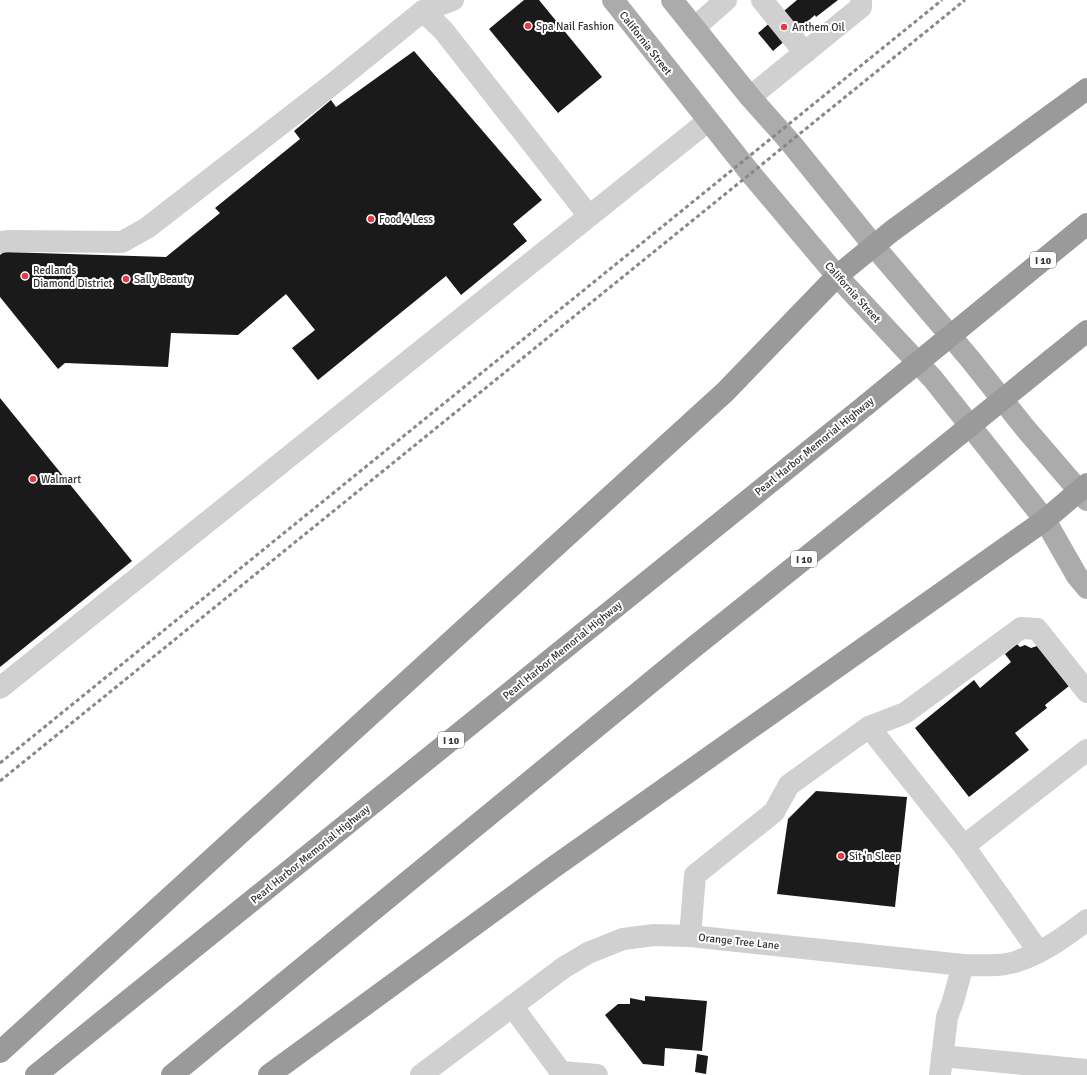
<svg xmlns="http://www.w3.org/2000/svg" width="1087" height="1075" font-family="Signika,sans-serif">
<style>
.building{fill:#1a1a1a}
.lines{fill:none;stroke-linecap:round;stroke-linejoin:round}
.minor{stroke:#d0d0d0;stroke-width:22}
.major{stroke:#ababab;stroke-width:22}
.highway{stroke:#9a9a9a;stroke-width:22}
.rail{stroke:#888;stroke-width:3;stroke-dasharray:4 3;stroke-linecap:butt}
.highway-bridge{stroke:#9a9a9a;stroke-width:22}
.poi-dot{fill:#e63946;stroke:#fff;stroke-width:1.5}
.labels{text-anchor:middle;stroke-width:4;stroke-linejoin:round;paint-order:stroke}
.shield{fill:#fff;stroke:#707070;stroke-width:1}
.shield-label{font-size:10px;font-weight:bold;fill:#333}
.poi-label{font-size:11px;fill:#333;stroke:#fff;text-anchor:start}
.street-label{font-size:11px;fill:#333;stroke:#fff}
</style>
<rect width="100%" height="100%" fill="#fff"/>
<!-- building -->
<g class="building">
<polygon points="524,0 539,0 602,77 558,113 489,29"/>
<polygon points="797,0 838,0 816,17 815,15 773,51 758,33"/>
<polygon points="414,51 542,200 513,224 527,241 461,295 446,276 318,380 292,348 315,330 286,294 238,335 171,333 168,367 65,363 58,369 0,297 0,255 4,252 166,257 220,213 215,208 300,139 294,131 331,100 336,107"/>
<polygon points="0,398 132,561 0,667"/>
<polygon points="1017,644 1020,647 1025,645 1031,648 1037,646 1069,686 1045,705 1047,708 1015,733 1029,750 969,797 915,728 974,680 980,688 1011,662 1005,654"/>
<polygon points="816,791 907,797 895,907 777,894 788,819"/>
<polygon points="645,996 707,1001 702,1051 665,1048 664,1066 643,1064 605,1015 618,1004 630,1004 630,998 645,1001"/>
<polygon points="697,1054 708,1056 706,1074 695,1072"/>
</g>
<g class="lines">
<!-- minor -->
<g class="minor">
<polyline points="762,0 805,53"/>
<polyline points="423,11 443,30 589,216"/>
<polyline points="694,28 726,0"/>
<polyline points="750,97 861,7 861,0"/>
<polyline points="0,242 9,241 122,242 147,228 334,83 423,11 453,0"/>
<polyline points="0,688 708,121"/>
<polyline points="869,727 905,713 1021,628 1037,629 1087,692"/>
<polyline points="964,846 1087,750"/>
<polyline points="690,936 695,875 774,812 789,785 869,727 964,846 1039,952"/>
<polyline points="512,1006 561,1072 597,1075"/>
<polyline points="942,1056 1087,1070"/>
<path d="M421 1075 563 968 588 953 623 939 654 935 690 936 963 965C981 965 1001 967 1018 961 1044 952 1066 936 1087 920"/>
<polyline points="940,1075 947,1017 953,1001 963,965"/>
</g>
<!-- major -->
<g class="major">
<polyline points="613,0 751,174 837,276 933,379 1045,520 1077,576 1087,588"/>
<polyline points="672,0 750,97 790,142 874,246 970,359 1025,428 1087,500"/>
</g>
<!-- highway -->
<g class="highway">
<polyline points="999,296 1087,224"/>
<polyline points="1051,360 1087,331"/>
<polyline points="0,1052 725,392 837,276 892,231 1087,89"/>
<polyline points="36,1075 866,405"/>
<polyline points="172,1075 689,651 918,468"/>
<polyline points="269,1075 551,869 1045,520 1087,484"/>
</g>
<!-- rail -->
<g class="rail">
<polyline points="0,763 942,0"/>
<polyline points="0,781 965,0"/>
</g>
<!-- highway-bridge -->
<g class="highway-bridge">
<polyline points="866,405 999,296"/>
<polyline points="918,468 1051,360"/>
</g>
</g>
<!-- markers -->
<g class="poi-dot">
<circle cx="528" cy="26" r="4"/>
<circle cx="784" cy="27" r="4"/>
<circle cx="371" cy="219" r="4"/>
<circle cx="25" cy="276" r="4"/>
<circle cx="126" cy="279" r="4"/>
<circle cx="33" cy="479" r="4"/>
<circle cx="841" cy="856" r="4"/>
</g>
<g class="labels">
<!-- shield labels -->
<g class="shield">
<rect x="1030" y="252" width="26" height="16" rx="3"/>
<rect x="791" y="551" width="26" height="16" rx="3"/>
<rect x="438" y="732" width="26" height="16" rx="3"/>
</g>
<g class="shield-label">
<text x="1043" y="264">I 10</text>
<text x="804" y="563">I 10</text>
<text x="451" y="744">I 10</text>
</g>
<!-- poi labels -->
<g class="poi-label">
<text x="536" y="30">Spa Nail Fashion</text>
<text x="792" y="31">Anthem Oil</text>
<text x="379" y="223">Food 4 Less</text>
<text x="33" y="274">Redlands<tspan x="33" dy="13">Diamond District</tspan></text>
<text x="134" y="283">Sally Beauty</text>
<text x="41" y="483">Walmart</text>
<text x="849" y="860">Sit 'n Sleep</text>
</g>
<!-- street labels -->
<g class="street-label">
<text transform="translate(646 43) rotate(52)" y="4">California Street</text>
<text transform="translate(853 292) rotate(48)" y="4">California Street</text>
<text transform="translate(814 446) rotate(-39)" y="4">Pearl Harbor Memorial Highway</text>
<text transform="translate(562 650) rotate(-39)" y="4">Pearl Harbor Memorial Highway</text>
<text transform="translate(310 854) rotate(-39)" y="4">Pearl Harbor Memorial Highway</text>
<text transform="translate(739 941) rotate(6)" y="4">Orange Tree Lane</text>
</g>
</g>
</svg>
